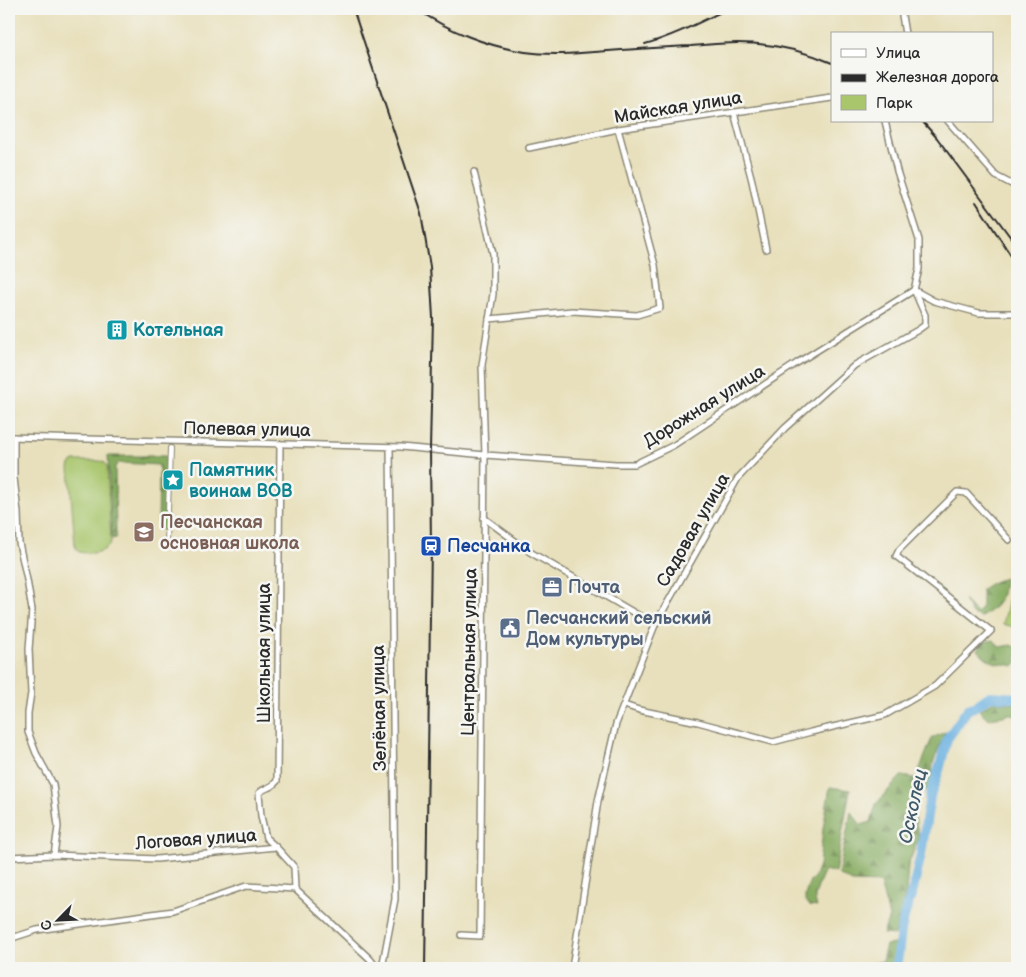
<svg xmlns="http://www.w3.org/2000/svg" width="1026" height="977" font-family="'Balsamiq Sans',sans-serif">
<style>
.green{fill:#a9c66d;stroke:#6a784c}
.forest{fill:url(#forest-firs);stroke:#586b46}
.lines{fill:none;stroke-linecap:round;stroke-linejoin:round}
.river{stroke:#6ab0e0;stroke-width:10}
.pedestrian-casing{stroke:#8a8674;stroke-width:6}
.minor-casing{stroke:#8a8674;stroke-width:8}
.pedestrian{stroke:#fff;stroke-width:4}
.minor{stroke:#fff;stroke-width:5}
.rail{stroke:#2b2b2b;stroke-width:2}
.labels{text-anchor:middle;stroke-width:5;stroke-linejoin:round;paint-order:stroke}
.street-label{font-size:18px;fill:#2b2b2b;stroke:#f6f6f2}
.culture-label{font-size:18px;font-weight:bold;fill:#0d838f;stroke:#f6f6f2;text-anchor:start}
.education-label{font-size:18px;font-weight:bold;fill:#785e54;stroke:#f6f6f2;text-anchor:start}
.transit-label{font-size:18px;font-weight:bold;fill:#164399;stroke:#f6f6f2;text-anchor:start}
.service-label{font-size:18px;font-weight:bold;fill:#4e5e75;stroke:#f6f6f2;text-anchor:start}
.water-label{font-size:19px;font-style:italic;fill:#415a6a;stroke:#f6f6f2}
</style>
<defs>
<pattern id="forest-firs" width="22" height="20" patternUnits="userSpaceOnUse" patternTransform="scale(1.25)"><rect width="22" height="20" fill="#86ab60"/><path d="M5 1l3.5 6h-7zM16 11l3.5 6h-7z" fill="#6e8b4f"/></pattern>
</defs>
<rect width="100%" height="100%" fill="#f6f6f2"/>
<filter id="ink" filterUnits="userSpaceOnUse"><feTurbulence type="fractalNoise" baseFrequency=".02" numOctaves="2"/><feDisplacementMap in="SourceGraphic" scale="10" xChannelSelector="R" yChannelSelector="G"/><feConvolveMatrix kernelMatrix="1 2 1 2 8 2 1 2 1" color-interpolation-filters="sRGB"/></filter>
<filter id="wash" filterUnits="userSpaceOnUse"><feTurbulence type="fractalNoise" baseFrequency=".0096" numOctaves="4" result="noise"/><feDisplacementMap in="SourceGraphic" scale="20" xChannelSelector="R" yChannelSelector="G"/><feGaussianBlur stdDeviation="1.12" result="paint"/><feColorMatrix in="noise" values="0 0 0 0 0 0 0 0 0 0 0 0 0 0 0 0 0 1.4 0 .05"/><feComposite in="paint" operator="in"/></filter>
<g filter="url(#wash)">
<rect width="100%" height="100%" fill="#e8e0bc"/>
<!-- green -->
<g class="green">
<path d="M74 461H100L104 462 107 466 111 543C104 554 91 554 79 552L75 546 69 468 70 464Z"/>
<polygon points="1017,568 1017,628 1003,624"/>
</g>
<!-- forest -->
<g class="forest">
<polygon points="108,456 166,456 165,529 162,531 158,527 159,465 119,463 115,467 116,538 112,539"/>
<path d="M1004 578C1003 599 999 606 981 617L972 614 964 600 977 613 982 606V589L991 583Z"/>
<path d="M994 640 999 647 1011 645 1017 648V663L1014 666C996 662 991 665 978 650L982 642Z"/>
<path d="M994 701 1017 704V715L1014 716 1010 714C1003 717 996 716 988 719L979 710Z"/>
<polygon points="945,732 933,763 931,788 915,795 914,811 919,837 908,866 906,893 895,935 883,934 889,917 880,883 852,882 838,874 851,812 861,825 871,822 876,804 901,776 916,778 932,738"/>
<path d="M830 787 850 790 835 873 825 870C822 875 815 894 815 898 815 901 816 904 817 907L809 906 805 901V895L810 881 815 876 819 866 823 828Z"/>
<polygon points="895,944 894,959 890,968 867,968 873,963 883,961 883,956 886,945"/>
</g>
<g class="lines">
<!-- river -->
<polyline class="river" points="896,968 898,955 901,931 905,913 913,890 921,854 930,796 939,770 947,739 968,709 974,707 990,696 1017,698"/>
</g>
</g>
<g filter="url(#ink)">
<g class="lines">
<!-- pedestrian casing -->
<g class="pedestrian-casing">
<polyline id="pedestrian" points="167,544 170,448"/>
</g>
<!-- minor casing -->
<g class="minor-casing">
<g id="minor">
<polyline points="901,9 905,34"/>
<polyline points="734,112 752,181 766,249"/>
<polyline points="885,121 897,171 919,240 919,269 914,290"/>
<polyline points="948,121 996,176 1017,187"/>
<polyline points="529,148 618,129 832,98"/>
<polyline points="914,290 934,301 979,313 1017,313"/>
<polyline points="489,319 572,311 637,315 660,308 655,265 618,129"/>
<polyline points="9,437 401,447 485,455 616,464 635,464 674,445 797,363 914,290"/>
<polyline points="14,437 14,478 18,512 19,543 27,580 32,610 29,649 31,693 28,713 28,732 36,753 53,784 58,827 54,855"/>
<polyline points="484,518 530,552 655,625"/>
<polyline points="624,705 639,710 698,722 773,742 811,732 885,715 935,686 991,631 896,556 899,550 957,492 966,493 1009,540"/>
<path d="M276 847 266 838 261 816 259 793C266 786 270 790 277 781L280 444"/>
<polyline points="9,857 54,855 157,859 276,847 294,867 295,889"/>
<polyline points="461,935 480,936 485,455 482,365 493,294 493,254 474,172"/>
<polyline points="9,939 37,930 173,911 246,886 295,889 370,959 377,968"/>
<polyline points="382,968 395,899 390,447"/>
<polyline points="572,968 598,801 616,724 655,625 738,478 785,428 855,365 918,330 925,325 925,315 914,290"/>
</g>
</g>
<!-- pedestrian -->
<use href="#pedestrian" class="pedestrian"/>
<!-- minor -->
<use href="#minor" class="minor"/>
<!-- rail -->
<g class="rail">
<polyline points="353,9 421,213 430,267 433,318 430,449 431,546 425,968"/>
<path d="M417 9C448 31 487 46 525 52 553 56 581 53 608 51 636 49 664 47 691 46 706 45 722 43 737 43 770 43 802 50 832 63"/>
<path d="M645 44C674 36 700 22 727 9"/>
<polyline points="922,121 937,138 1017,246"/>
<polyline points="976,202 1017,265"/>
</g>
</g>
</g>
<!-- icons -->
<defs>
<g id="building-square" transform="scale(1.125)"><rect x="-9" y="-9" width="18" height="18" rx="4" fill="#0f9aa8" stroke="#f6f6f2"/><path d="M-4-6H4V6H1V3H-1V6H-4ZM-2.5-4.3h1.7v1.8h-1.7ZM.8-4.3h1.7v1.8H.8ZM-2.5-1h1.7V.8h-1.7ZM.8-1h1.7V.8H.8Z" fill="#fff"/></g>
<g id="sight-square" transform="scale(1.125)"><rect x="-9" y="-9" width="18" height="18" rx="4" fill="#0f9aa8" stroke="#f6f6f2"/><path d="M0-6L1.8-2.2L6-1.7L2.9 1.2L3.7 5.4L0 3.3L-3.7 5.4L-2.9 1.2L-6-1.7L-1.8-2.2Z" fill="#fff"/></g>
<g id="school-square" transform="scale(1.125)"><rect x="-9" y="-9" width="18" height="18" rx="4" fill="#8d6e63" stroke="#f6f6f2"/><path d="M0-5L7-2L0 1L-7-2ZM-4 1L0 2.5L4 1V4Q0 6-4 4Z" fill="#fff"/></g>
<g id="station-square" transform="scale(1.125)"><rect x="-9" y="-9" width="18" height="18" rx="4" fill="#1a4fb4" stroke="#f6f6f2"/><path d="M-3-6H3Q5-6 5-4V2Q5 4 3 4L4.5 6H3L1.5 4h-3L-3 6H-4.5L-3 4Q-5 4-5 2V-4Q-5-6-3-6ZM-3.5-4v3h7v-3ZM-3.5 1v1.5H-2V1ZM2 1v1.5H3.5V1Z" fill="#fff"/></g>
<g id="office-square" transform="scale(1.125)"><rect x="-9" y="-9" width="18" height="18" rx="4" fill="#5c6f8a" stroke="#f6f6f2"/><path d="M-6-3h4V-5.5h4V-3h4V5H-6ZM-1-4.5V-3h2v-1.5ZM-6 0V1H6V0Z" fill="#fff"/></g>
<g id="civic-square" transform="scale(1.125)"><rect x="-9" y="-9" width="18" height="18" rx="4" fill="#5c6f8a" stroke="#f6f6f2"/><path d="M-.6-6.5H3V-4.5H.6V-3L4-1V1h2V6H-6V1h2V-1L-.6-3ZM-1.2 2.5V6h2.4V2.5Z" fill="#fff"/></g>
</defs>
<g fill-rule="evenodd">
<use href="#building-square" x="117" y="330"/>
<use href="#sight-square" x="173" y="480"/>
<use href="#school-square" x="144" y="532"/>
<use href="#station-square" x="431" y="546"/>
<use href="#office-square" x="552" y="587"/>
<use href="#civic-square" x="510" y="628"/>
</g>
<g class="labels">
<!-- street labels -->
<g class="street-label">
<text transform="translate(678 107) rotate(-9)" y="6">Майская улица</text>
<text transform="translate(704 406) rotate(-32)" y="6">Дорожная улица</text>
<text transform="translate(247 429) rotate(1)" y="6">Полевая улица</text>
<text transform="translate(693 530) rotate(-60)" y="6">Садовая улица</text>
<text transform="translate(469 652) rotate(-89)" y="6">Центральная улица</text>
<text transform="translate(264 653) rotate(-90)" y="6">Школьная улица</text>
<text transform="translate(379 708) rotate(-91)" y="6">Зелёная улица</text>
<text transform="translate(196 839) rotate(-4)" y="6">Логовая улица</text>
</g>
<!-- culture labels -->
<g class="culture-label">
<text x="133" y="336">Котельная</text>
<text x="189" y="476">Памятник<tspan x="189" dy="21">воинам ВОВ</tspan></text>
</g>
<!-- education labels -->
<g class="education-label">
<text x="160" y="528">Песчанская<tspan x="160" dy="21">основная школа</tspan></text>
</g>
<!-- transit labels -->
<g class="transit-label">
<text x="447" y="552">Песчанка</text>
</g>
<!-- service labels -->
<g class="service-label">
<text x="568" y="593">Почта</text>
<text x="526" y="624">Песчанский сельский<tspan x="526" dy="21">Дом культуры</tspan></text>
</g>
<!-- water labels -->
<g class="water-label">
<text transform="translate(912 806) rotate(-78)" y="7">Осколец</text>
</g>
</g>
<!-- margin -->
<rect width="1026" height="977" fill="none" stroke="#f6f6f2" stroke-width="30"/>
<!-- legend -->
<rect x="831" y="32" width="162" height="90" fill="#f6f6f2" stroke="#a5a5a2"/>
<rect x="841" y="49" width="25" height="8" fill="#ffffff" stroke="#a5a5a2"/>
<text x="876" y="58" font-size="15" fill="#2b2b2b">Улица</text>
<rect x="841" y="74" width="25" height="8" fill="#2b2b2b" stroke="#a5a5a2"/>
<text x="876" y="82" font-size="15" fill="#2b2b2b">Железная дорога</text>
<rect x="841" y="95" width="25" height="15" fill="#a9c66d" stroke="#a5a5a2"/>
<text x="876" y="108" font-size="15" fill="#2b2b2b">Парк</text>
<!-- north arrow -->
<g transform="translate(58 920) rotate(246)" stroke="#f6f6f2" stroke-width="4" paint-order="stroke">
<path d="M0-4L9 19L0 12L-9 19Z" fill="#2b2b2b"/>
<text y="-8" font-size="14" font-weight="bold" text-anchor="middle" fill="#2b2b2b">С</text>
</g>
</svg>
